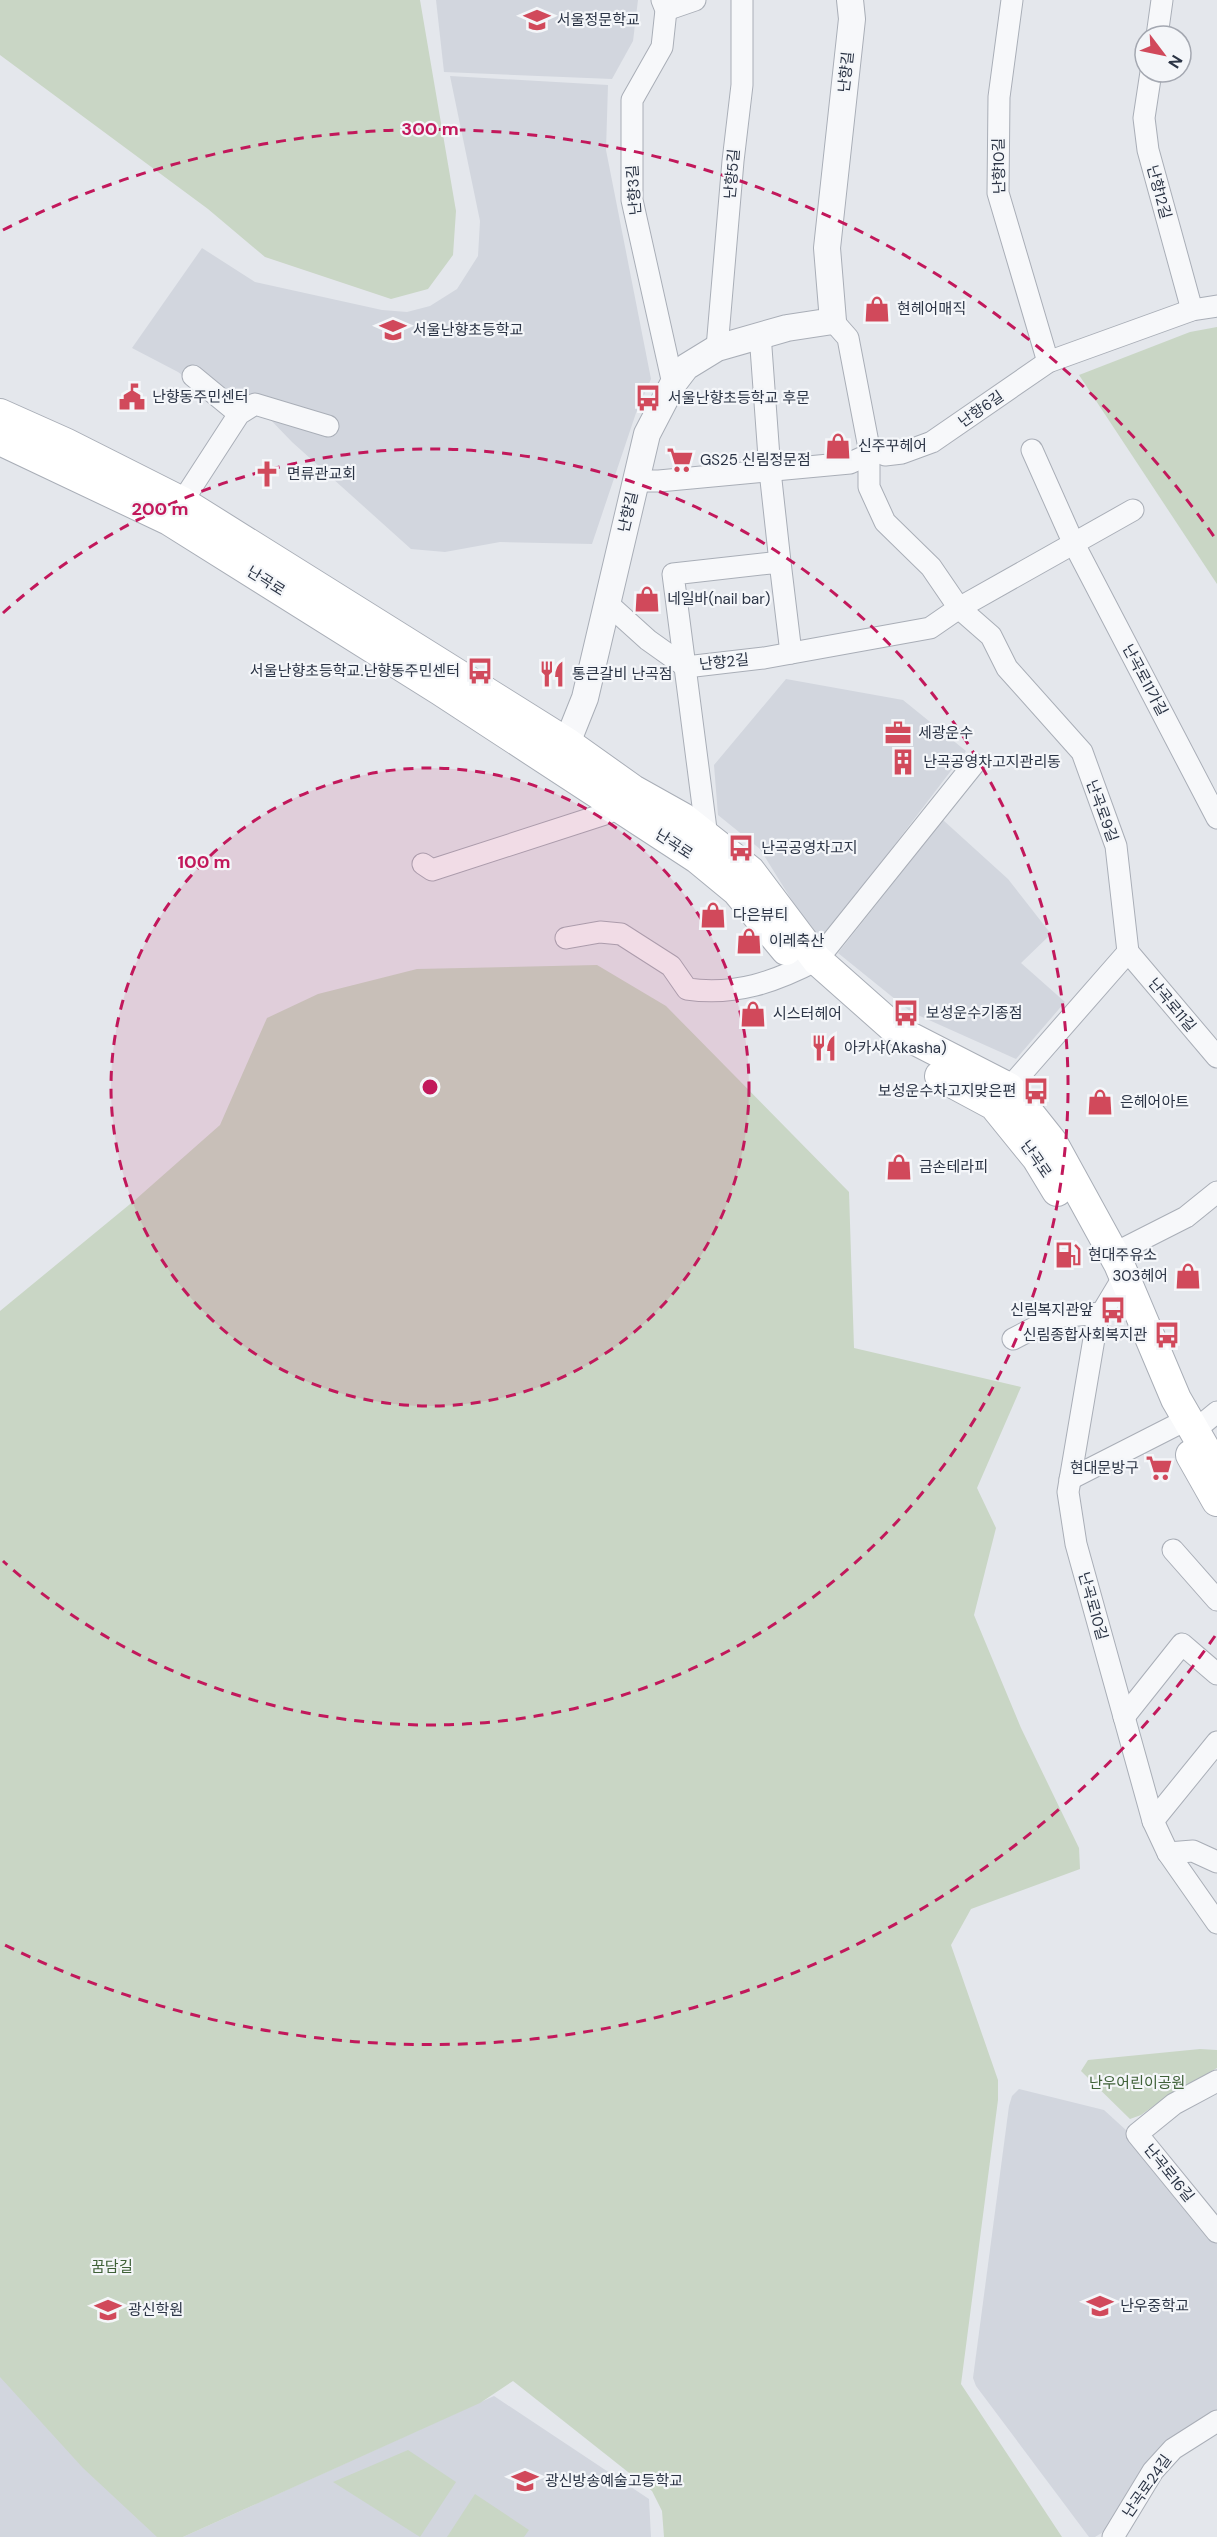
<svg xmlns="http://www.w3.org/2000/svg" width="1217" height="2537" font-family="'DM Sans','Noto Sans KR',sans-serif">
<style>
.built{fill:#d2d6de}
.green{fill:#c9d6c5}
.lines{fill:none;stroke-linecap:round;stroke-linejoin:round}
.minor-casing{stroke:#a9aeb7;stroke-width:23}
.tertiary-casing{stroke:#a9aeb7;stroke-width:28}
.secondary-casing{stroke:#a9aeb7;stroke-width:32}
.minor{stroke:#f7f8fa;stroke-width:21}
.tertiary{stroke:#f7f8fa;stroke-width:26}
.secondary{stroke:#fff;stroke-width:30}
.ring{fill:none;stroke:#c2185b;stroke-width:3;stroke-dasharray:10 8}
.labels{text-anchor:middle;stroke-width:4.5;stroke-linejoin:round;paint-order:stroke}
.poi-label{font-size:15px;fill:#2b3445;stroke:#f4f6f9;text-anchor:start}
.street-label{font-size:15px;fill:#2b3445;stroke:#f4f6f9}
.park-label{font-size:15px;fill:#3f6138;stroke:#f4f6f9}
.centre{fill:#c2185b;stroke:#f4f6f9;stroke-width:3}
.ring-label{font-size:18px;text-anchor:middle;font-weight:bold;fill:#c2185b;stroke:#f4f6f9;stroke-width:4.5;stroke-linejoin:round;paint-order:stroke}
</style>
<rect width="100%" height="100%" fill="#e4e7ec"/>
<!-- built -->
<g class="built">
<polygon points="436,0 638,0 633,41 612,79 444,72"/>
<polygon points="450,76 608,85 606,150 651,379 636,413 592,544 500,542 445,552 411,549 292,442 265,414 209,395 178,372 132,348 202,248 255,282 382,310 407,312 430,306 457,289 478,256 480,221"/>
<polygon points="786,679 903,700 966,751 819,944 760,849 718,815 714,765"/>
<polygon points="943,820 1008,879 1051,934 1021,963 1065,1002 1016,1059 911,1012 838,953"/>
<polygon points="0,2042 183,2537 494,2396 649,2499 651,2537 0,2537"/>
<polygon points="1019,2089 1104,2110 1127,2131 1217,2242 1217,2414 1110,2528 1095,2537 1089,2537 976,2386 973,2378 1009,2106 1012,2096"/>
</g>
<!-- green -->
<g class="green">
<polygon points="0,0 420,0 456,211 453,255 428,289 391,299 265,257 208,209 0,55"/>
<polygon points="1217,327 1217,584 1079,375 1190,332"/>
<polygon points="597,965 666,1006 849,1192 854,1348 1021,1387 977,1488 996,1528 974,1615 1021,1728 1079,1848 1080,1869 971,1909 951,1945 998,2080 998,2100 961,2384 1062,2537 664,2537 662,2511 652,2491 513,2381 480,2403 183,2537 157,2537 83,2468 0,2377 0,1311 135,1200 220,1125 267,1018 318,994 417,969"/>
<polygon points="1200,2049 1217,2050 1217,2068 1166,2097 1141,2115 1130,2119 1081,2071 1088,2060"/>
<polygon points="408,2450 456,2482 420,2537 333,2482"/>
<polygon points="475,2494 529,2530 524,2537 447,2537"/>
</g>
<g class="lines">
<!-- minor casing -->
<g class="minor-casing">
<g id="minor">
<polyline points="662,0 666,10 662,47 632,100 632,200 673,384"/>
<polyline points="1012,0 999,97 998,193 1048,362"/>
<polyline points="666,10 695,0"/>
<polyline points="1157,36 1162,0"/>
<polyline points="1151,72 1144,118 1148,150 1192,310"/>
<polyline points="833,321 848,338 869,448 885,455 902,453 932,442 1048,362 1192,310 1217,306"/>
<polyline points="760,334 770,471 780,562"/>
<polyline points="717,348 733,161 742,85 742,0"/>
<polyline points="193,376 239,414"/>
<polyline points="869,448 869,487 885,522 931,567 959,608 991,636 1007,668 1082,752 1116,846 1128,952 1009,1088"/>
<polyline points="1032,450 1073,542 1217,818"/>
<polyline points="635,481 659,481 850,463 870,454"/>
<polyline points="182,502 239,414 255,404 328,426"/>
<polyline points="607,603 648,640 686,667 764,658 930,628 959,608 1133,510"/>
<polyline points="707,837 673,574 780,562 791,653"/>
<polyline points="423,864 432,870 608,813 626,797"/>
<path d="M566 938 600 932 621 934 671 966 687 989C735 996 775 982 817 960L974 764"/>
<polyline points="1128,952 1217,1057"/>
<polyline points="1113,1254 1186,1217 1217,1192"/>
<polyline points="1124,1276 1097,1321 1068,1492 1076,1544 1153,1821 1168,1853 1217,1923"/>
<polyline points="1013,1339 1055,1317 1102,1313"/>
<polyline points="1194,1431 1217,1412"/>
<polyline points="1070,1479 1188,1419"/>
<polyline points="1173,1550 1217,1600"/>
<polyline points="1124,1717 1182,1644 1217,1674"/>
<polyline points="1153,1821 1217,1742"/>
<polyline points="1168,1853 1193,1851 1217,1862"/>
<polyline points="1217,2081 1174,2104 1137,2134 1217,2232"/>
<polyline points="1113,2537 1153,2471 1173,2449 1217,2421"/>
</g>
</g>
<!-- tertiary casing -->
<g class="tertiary-casing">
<polyline id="tertiary" points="567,743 585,698 647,434 673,384 686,367 717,348 787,328 833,321 827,248 852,19 850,0"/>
</g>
<!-- secondary casing -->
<g class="secondary-casing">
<g id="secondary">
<polyline points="0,414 65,443 182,502 567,743 633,790 683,818 750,871 817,960 896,1030 1009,1088 1052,1142 1119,1264 1176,1399 1217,1470"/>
<polyline points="0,440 169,520 440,690 697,858 737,891 786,950"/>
<polyline points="940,1076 994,1105 1037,1158 1057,1191"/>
<polyline points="1191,1455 1217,1501"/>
</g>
</g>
<!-- minor -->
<use href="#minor" class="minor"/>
<!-- tertiary -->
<use href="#tertiary" class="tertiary"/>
<!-- secondary -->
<use href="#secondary" class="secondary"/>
</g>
<!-- distance rings -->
<circle cx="430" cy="1087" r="319" fill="#c2185b" fill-opacity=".12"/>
<g class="ring">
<circle cx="430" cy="1087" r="319"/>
<path d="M3 613A638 638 0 1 1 3 1561"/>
<path d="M1215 1636A958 958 0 0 1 3 1944M3 230A958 958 0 0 1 1215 538"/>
</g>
<!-- icons -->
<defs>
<g id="school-bare" transform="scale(2.07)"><path d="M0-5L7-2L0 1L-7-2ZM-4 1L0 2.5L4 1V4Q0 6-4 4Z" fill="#d1495b" stroke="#f4f6f9" stroke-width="2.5" paint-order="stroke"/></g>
<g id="shop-bare" transform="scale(2.07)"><path d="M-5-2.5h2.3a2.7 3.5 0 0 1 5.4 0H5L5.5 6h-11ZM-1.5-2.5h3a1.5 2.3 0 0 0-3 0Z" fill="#d1495b" stroke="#f4f6f9" stroke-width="2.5" paint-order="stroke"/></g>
<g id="civic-bare" transform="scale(2.07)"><path d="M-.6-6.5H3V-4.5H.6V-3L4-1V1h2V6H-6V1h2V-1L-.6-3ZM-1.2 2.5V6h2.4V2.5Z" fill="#d1495b" stroke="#f4f6f9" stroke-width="2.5" paint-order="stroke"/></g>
<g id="bus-bare" transform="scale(2.07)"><path d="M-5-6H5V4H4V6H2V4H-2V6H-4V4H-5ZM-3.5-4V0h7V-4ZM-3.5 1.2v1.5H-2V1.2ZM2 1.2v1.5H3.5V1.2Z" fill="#d1495b" stroke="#f4f6f9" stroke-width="2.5" paint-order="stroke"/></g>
<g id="supermarket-bare" transform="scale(2.07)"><path d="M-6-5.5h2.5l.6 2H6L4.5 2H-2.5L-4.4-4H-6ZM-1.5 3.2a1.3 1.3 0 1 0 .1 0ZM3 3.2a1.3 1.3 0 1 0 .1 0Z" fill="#d1495b" stroke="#f4f6f9" stroke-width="2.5" paint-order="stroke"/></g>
<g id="church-bare" transform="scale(2.07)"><path d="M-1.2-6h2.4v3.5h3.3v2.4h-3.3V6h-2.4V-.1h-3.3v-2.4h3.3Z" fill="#d1495b" stroke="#f4f6f9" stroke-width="2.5" paint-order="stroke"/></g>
<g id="restaurant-bare" transform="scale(2.07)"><path d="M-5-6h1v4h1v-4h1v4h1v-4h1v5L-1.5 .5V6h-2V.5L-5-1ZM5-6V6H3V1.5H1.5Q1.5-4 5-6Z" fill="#d1495b" stroke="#f4f6f9" stroke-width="2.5" paint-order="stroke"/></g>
<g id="office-bare" transform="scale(2.07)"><path d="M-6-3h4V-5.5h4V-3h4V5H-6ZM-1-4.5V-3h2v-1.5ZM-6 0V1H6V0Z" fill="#d1495b" stroke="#f4f6f9" stroke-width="2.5" paint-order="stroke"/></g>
<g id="building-bare" transform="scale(2.07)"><path d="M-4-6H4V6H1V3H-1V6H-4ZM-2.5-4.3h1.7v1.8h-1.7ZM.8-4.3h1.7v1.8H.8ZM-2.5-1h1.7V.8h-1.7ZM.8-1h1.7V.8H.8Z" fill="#d1495b" stroke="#f4f6f9" stroke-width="2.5" paint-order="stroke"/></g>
<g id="fuel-bare" transform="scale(2.07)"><path d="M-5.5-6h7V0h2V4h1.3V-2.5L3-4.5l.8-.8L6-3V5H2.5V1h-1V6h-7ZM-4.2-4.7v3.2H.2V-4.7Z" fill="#d1495b" stroke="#f4f6f9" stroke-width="2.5" paint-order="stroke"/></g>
</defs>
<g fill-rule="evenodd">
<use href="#school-bare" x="537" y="20"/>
<use href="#shop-bare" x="877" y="309"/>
<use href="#school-bare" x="393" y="330"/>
<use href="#civic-bare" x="132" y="397"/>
<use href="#bus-bare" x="648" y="398"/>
<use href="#shop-bare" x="838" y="446"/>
<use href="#supermarket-bare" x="680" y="460"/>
<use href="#church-bare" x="267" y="474"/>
<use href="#shop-bare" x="647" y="599"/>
<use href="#bus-bare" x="480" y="671"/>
<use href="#restaurant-bare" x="552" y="674"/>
<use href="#office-bare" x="898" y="733"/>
<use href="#building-bare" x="903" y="762"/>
<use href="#bus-bare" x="741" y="848"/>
<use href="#shop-bare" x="713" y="915"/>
<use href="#shop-bare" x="749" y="941"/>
<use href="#bus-bare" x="906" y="1013"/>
<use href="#shop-bare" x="753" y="1014"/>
<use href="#restaurant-bare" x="824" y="1048"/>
<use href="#bus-bare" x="1036" y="1091"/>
<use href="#shop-bare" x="1100" y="1102"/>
<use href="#shop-bare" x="899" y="1167"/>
<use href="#fuel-bare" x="1068" y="1255"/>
<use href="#shop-bare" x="1188" y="1276"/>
<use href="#bus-bare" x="1113" y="1310"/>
<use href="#bus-bare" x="1167" y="1335"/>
<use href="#supermarket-bare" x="1159" y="1468"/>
<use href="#school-bare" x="1100" y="2306"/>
<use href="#school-bare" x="108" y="2310"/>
<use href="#school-bare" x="525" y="2481"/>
</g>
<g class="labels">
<!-- poi labels -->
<g class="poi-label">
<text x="557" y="25">서울정문학교</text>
<text x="897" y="314">현헤어매직</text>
<text x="413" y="335">서울난향초등학교</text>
<text x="152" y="402">난향동주민센터</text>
<text x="668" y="403">서울난향초등학교 후문</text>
<text x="858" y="451">신주꾸헤어</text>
<text x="700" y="465">GS25 신림정문점</text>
<text x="287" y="479">면류관교회</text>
<text x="667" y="604">네일바(nail bar)</text>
<text x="460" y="676" text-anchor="end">서울난향초등학교.난향동주민센터</text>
<text x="572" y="679">통큰갈비 난곡점</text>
<text x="918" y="738">세광운수</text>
<text x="923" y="767">난곡공영차고지관리동</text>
<text x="761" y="853">난곡공영차고지</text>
<text x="733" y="920">다은뷰티</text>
<text x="769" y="946">이레축산</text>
<text x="926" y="1018">보성운수기종점</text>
<text x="773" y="1019">시스터헤어</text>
<text x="844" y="1053">아카샤(Akasha)</text>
<text x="1016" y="1096" text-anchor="end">보성운수차고지맞은편</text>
<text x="1120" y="1107">은헤어아트</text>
<text x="919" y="1172">금손테라피</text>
<text x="1088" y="1260">현대주유소</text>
<text x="1168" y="1281" text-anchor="end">303헤어</text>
<text x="1093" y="1315" text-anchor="end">신림복지관앞</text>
<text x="1147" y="1340" text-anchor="end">신림종합사회복지관</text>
<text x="1139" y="1473" text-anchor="end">현대문방구</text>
<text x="1120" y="2311">난우중학교</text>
<text x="128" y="2315">광신학원</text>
<text x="545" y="2486">광신방송예술고등학교</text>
</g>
<!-- street labels -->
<g class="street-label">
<text transform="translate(846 72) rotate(-84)" y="5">난향길</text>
<text transform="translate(999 166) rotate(-91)" y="5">난향10길</text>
<text transform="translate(732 174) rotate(-85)" y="5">난향5길</text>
<text transform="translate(634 190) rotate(-94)" y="5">난향3길</text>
<text transform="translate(1159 192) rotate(75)" y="5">난향12길</text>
<text transform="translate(981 409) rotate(-35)" y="5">난향6길</text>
<text transform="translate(628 512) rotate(-77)" y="5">난향길</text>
<text transform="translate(266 581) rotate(32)" y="5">난곡로</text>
<text transform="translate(724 662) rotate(-6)" y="5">난향2길</text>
<text transform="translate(1145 680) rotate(62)" y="5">난곡로11가길</text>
<text transform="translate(1102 811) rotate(70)" y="5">난곡로9길</text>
<text transform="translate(674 844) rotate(33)" y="5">난곡로</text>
<text transform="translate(1172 1005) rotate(50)" y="5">난곡로11길</text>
<text transform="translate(1036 1159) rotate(55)" y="5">난곡로</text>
<text transform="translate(1093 1606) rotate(74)" y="5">난곡로10길</text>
<text transform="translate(1169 2173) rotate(51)" y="5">난곡로16길</text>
<text transform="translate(1147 2486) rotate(-55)" y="5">난곡로24길</text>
</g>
<!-- park labels -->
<g class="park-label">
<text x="1137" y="2088">난우어린이공원</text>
<text x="112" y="2272">꿈담길</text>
</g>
</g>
<circle cx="430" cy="1087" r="9" class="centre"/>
<g class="ring-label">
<text x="430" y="135">300 m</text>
<text x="160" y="515">200 m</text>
<text x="204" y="868">100 m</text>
</g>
<!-- north arrow -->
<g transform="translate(1163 54) rotate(122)"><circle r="28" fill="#f4f6f9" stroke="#a4a8b1" stroke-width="1.5"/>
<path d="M0-4.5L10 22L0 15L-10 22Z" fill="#d1495b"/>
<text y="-9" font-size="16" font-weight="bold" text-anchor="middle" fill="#2b3445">N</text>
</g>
</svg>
